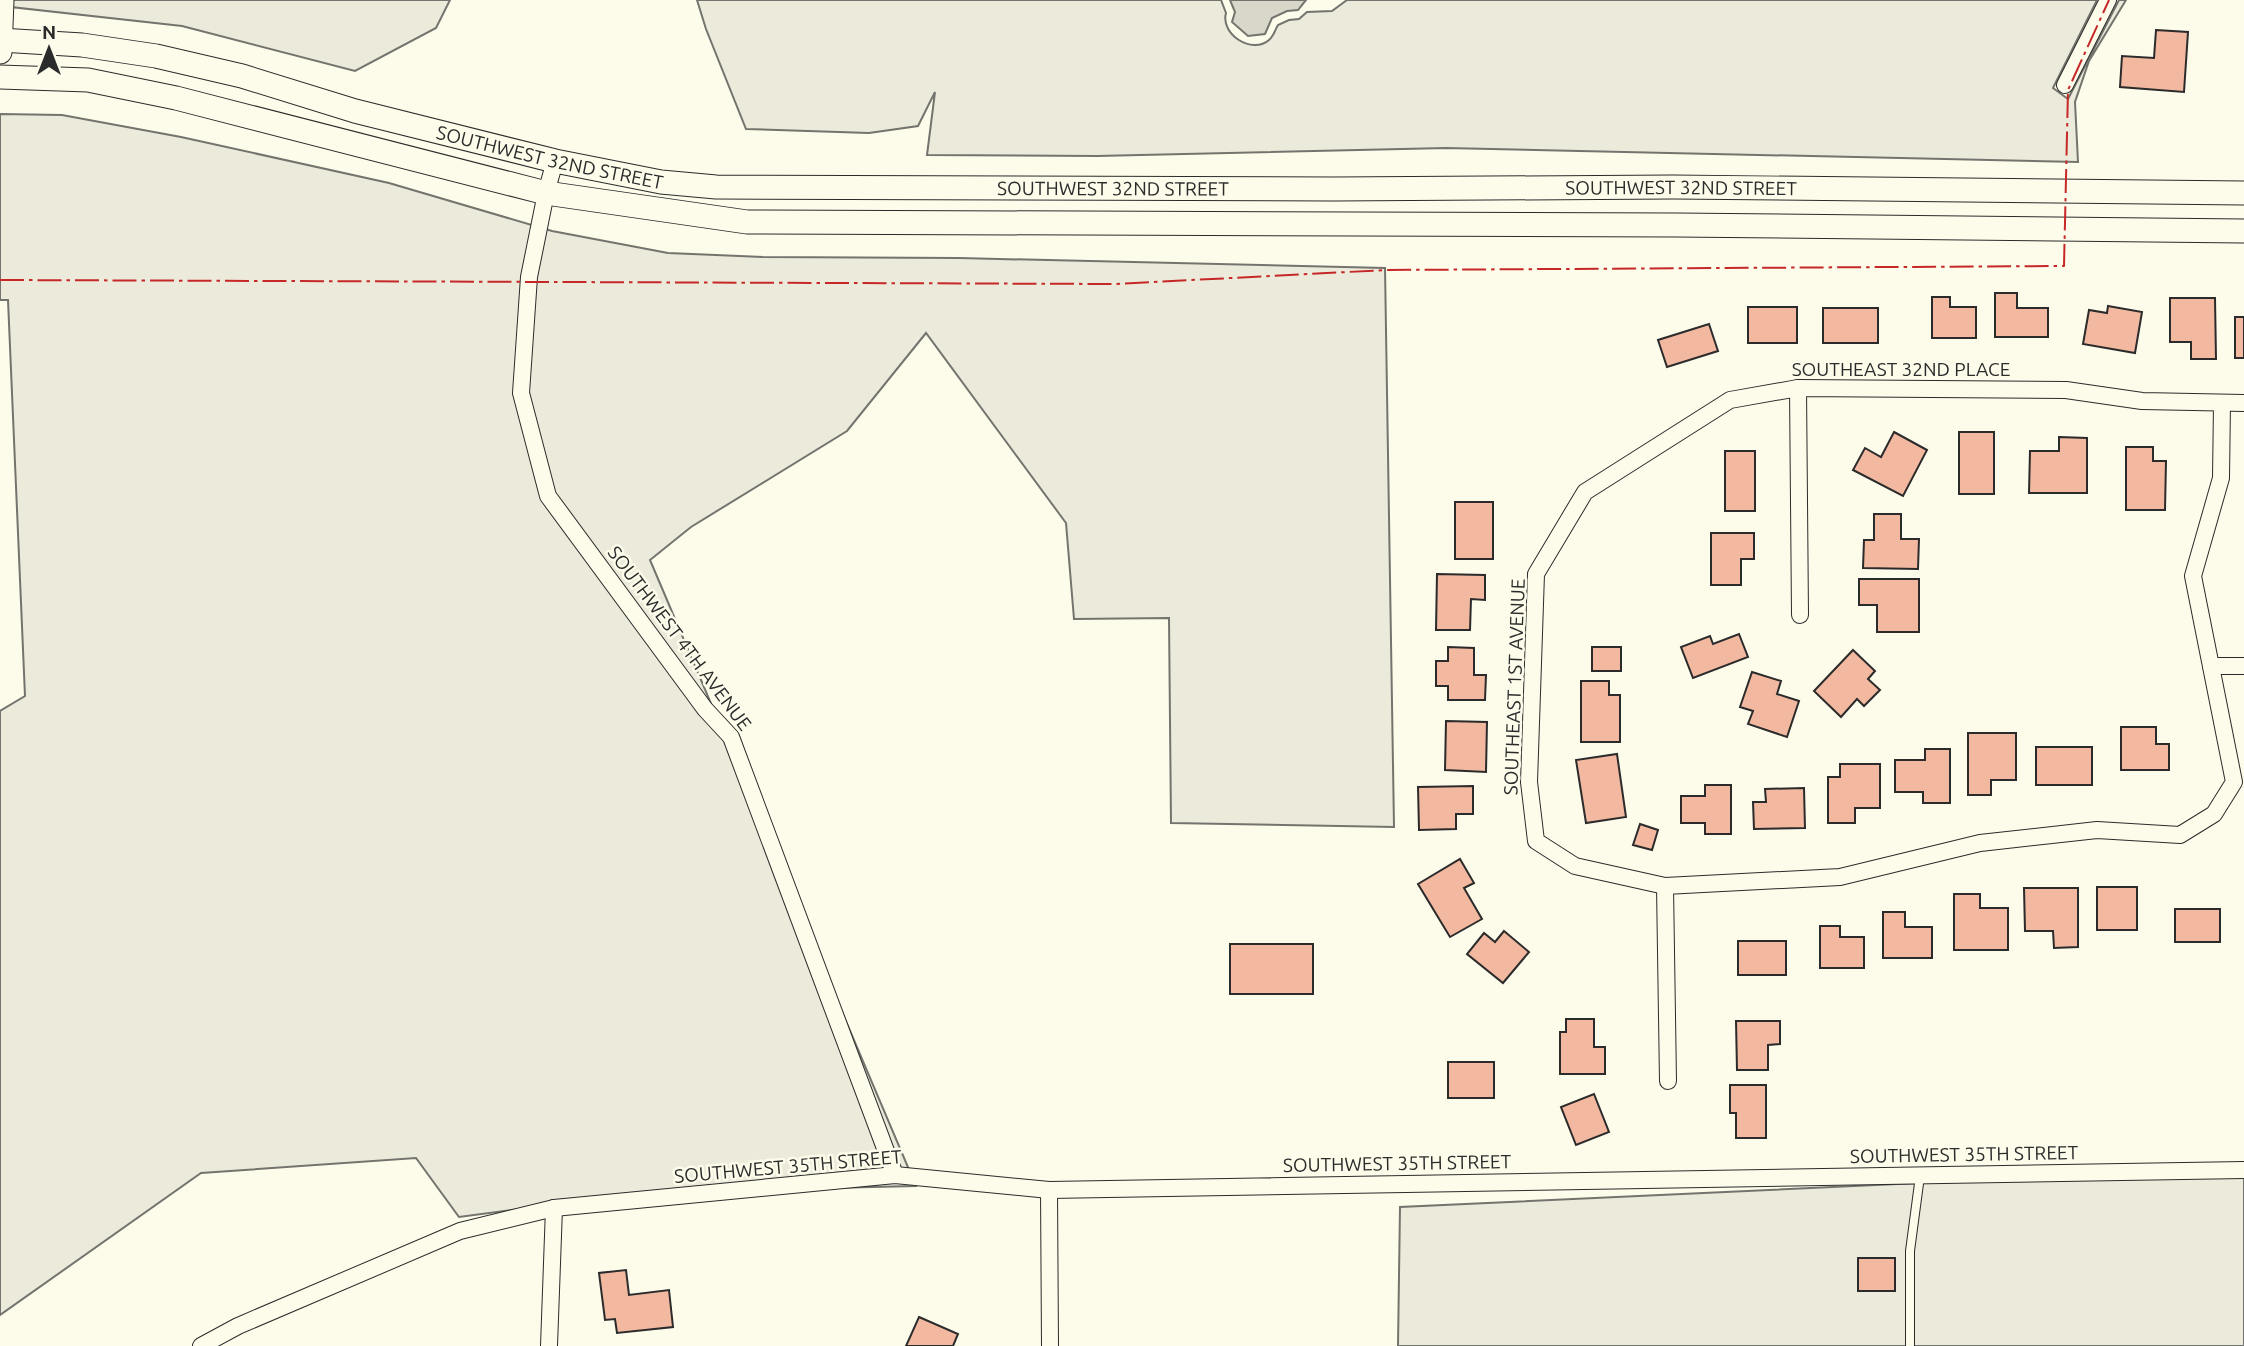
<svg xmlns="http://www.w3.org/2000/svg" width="2244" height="1346" font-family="Ubuntu,sans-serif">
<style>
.green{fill:#ecebdb;stroke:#74746e;stroke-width:2}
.water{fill:#d8d7c9;stroke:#74746e;stroke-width:2}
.building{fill:#f2b8a0;stroke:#2b2b2b;stroke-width:2}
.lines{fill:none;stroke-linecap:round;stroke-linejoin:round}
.lane-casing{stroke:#2b2b2b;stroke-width:10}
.street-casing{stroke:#2b2b2b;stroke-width:18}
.secondary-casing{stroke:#2b2b2b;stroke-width:25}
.lane{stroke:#fdfbea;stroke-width:8}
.street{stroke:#fdfbea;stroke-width:16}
.secondary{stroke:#fdfbea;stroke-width:23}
.power{stroke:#c62828;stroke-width:2;stroke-dasharray:24 5 3.5 5;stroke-linecap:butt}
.labels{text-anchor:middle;stroke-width:5;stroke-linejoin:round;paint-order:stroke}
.street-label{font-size:19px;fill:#2b2b2b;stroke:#fdfbea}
</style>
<rect width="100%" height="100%" fill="#fdfbea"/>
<!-- green -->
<g class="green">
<polygon points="11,0 450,0 436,28 355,71 182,26 11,7"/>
<path d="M697 0H1221L1226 13C1220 34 1252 55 1269 40 1274 36 1275 30 1278 25L1289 20 1299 19 1307 12 1332 11 1347 0H2097L2053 88 2068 99 2119 0H2126L2089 61 2075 102 2078 162 1446 148 1097 156 927 155 935 92 918 126 869 133 746 129 706 29Z"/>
<polygon points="0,114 62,115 181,137 389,183 552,231 668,253 763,257 959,258 1385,268 1394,827 1171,823 1169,618 1074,619 1066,523 926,333 847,431 691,527 650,560 916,1186 645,1192 459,1217 416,1158 201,1173 0,1315 0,711 25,696 8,300 0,300"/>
<polygon points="2244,1168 2244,1346 1398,1346 1400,1207"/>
</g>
<!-- water -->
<polygon class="water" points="1230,0 1306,0 1298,10 1287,11 1272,18 1265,34 1248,36 1232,22 1235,12"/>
<!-- building -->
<g class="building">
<polygon points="2156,30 2188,32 2184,92 2120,87 2122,56 2154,58"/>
<polygon points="1995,293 2017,293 2017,308 2048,308 2048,337 1995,337"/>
<polygon points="1932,297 1950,297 1950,307 1976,307 1976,338 1932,338"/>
<polygon points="2170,298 2215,298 2216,359 2191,359 2191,342 2170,342"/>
<polygon points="2108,306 2142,312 2135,353 2083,344 2089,310 2107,313"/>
<rect x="1748" y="307" width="49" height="36"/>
<rect x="1823" y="308" width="55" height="35"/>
<rect x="2235" y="317" width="9" height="41"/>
<polygon points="1709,324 1718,351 1667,367 1658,340"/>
<polygon points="1894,432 1927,450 1903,496 1853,470 1865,448 1881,457"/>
<rect x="1959" y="432" width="35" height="62"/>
<polygon points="2059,437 2087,438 2087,493 2029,493 2030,451 2059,451"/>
<polygon points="2126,447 2153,447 2153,461 2166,461 2165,510 2126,510"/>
<rect x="1725" y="451" width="30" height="60"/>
<rect x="1455" y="502" width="38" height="57"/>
<polygon points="1874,514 1901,514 1901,539 1919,539 1918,569 1863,568 1864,540 1874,540"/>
<polygon points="1711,533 1754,533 1754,559 1741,559 1741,585 1711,585"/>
<polygon points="1437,574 1485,575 1485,600 1471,599 1470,630 1436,630"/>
<polygon points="1859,579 1919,579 1919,632 1877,632 1877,605 1859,605"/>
<polygon points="1739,634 1748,657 1693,678 1681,647 1710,636 1713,644"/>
<polygon points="1448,647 1474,648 1474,675 1486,675 1485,700 1448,700 1448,686 1436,686 1436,661 1448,661"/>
<rect x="1592" y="647" width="29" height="24"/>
<polygon points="1853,650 1875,671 1868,679 1880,690 1864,706 1857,699 1841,717 1814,691"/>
<polygon points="1752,672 1781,681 1777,694 1799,701 1787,737 1748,724 1753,711 1740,707"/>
<polygon points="1581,681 1609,681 1609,695 1620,695 1620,742 1581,742"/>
<polygon points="1446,721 1487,722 1486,772 1445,770"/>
<polygon points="2121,727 2156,727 2156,744 2169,744 2169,770 2121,770"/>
<polygon points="1968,733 2016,733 2016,780 1991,780 1991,795 1968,795"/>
<rect x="2036" y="747" width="56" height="38"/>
<polygon points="1925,749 1950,749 1950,803 1923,803 1923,792 1895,792 1895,760 1925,760"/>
<polygon points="1617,754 1626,817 1586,823 1576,760"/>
<polygon points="1840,764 1880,764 1880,808 1855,808 1855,823 1828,823 1828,777 1840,777"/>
<polygon points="1705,785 1731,785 1731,834 1705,834 1705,823 1681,823 1681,796 1705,796"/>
<polygon points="1473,786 1473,814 1456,814 1456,829 1419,830 1418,787"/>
<polygon points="1804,788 1805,828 1754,829 1753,802 1766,802 1765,789"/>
<polygon points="1640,824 1658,830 1652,850 1633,845"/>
<polygon points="1460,859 1474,883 1464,888 1482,919 1450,937 1418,884"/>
<rect x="2097" y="887" width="40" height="43"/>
<polygon points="2024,888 2078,888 2078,947 2054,948 2053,931 2025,931"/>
<polygon points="1954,894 1980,894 1980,908 2008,908 2008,950 1954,950"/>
<rect x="2175" y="909" width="45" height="33"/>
<polygon points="1883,912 1905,912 1905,927 1932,927 1932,958 1883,958"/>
<polygon points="1820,926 1840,926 1840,937 1864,937 1864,968 1820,968"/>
<polygon points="1504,931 1529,952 1503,983 1467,954 1484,933 1495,942"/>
<rect x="1738" y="941" width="48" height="34"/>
<rect x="1230" y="944" width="83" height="50"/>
<polygon points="1566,1019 1594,1019 1594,1047 1605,1047 1605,1074 1560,1074 1560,1032 1566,1032"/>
<polygon points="1736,1021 1780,1021 1780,1044 1768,1045 1768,1070 1737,1070"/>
<rect x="1448" y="1062" width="46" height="36"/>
<polygon points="1730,1085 1766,1085 1766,1138 1736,1138 1736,1113 1730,1113"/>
<polygon points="1594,1094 1609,1132 1576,1145 1561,1107"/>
<rect x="1858" y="1258" width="37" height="33"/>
<polygon points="626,1270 629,1295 669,1290 673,1327 617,1333 615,1319 605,1320 599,1273"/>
<polygon points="919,1317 958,1334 953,1346 906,1346"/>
</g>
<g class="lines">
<!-- lane casing -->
<g class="lane-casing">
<polyline id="lane" points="1910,1346 1910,1251 1920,1176"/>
</g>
<!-- street casing -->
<g class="street-casing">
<g id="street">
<polyline points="2065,85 2108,0"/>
<polyline points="555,161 546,193 529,277 521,393 548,496 705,709 731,737 895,1175"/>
<polyline points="1798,388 1800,615"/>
<polyline points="2222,403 2221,478 2193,576 2234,782 2214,814 2180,835 2097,830 1980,843 1840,877 1665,886 1575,866 1536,841 1529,782 1536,574 1585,492 1730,400 1798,388 2066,390 2142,401 2244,403"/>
<polyline points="2211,666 2244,666"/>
<polyline points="1665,886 1668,1081"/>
<polyline points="1049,1190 1050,1346"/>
<polyline points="201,1346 238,1326 460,1231 554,1208 895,1175 1049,1190 2244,1170"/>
<polyline points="549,1346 554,1208"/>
</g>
</g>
<!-- secondary casing -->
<g class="secondary-casing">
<g id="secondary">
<path id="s1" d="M0 40 82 45 156 56 242 76 355 111 555 161 661 182 716 187 1334 189 1673 187 2244 193"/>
<polyline points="0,52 2,0"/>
<polyline points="0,77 88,80 176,98 546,193 747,222 1676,225 2244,231"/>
</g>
</g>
<!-- lane -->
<use href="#lane" class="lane"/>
<!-- street -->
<use href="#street" class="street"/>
<!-- secondary -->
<use href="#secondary" class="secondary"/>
<!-- power -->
<polyline class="power" points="0,280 1115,284 1386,270 2064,266 2068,90 2109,0"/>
</g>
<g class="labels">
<!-- street labels -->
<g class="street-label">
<text dy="7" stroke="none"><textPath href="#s1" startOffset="564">SOUTHWEST 32ND STREET</textPath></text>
<text dy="7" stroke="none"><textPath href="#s1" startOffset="1130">SOUTHWEST 32ND STREET</textPath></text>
<text dy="7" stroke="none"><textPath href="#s1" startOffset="1698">SOUTHWEST 32ND STREET</textPath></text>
<text x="1901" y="376">SOUTHEAST 32ND PLACE</text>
<text transform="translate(680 638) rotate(53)" y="7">SOUTHWEST 4TH AVENUE</text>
<text transform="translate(1514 687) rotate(-88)" y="7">SOUTHEAST 1ST AVENUE</text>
<text transform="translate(1964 1154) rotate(-1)" y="7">SOUTHWEST 35TH STREET</text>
<text transform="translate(1397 1163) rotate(-1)" y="7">SOUTHWEST 35TH STREET</text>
<text transform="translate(788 1166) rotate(-5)" y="7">SOUTHWEST 35TH STREET</text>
</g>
</g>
<!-- north arrow -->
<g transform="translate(49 49)" stroke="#fdfbea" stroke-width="5" paint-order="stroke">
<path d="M0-5L12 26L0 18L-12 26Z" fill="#2b2b2b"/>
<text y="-10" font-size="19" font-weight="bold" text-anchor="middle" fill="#2b2b2b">N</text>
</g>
</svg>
